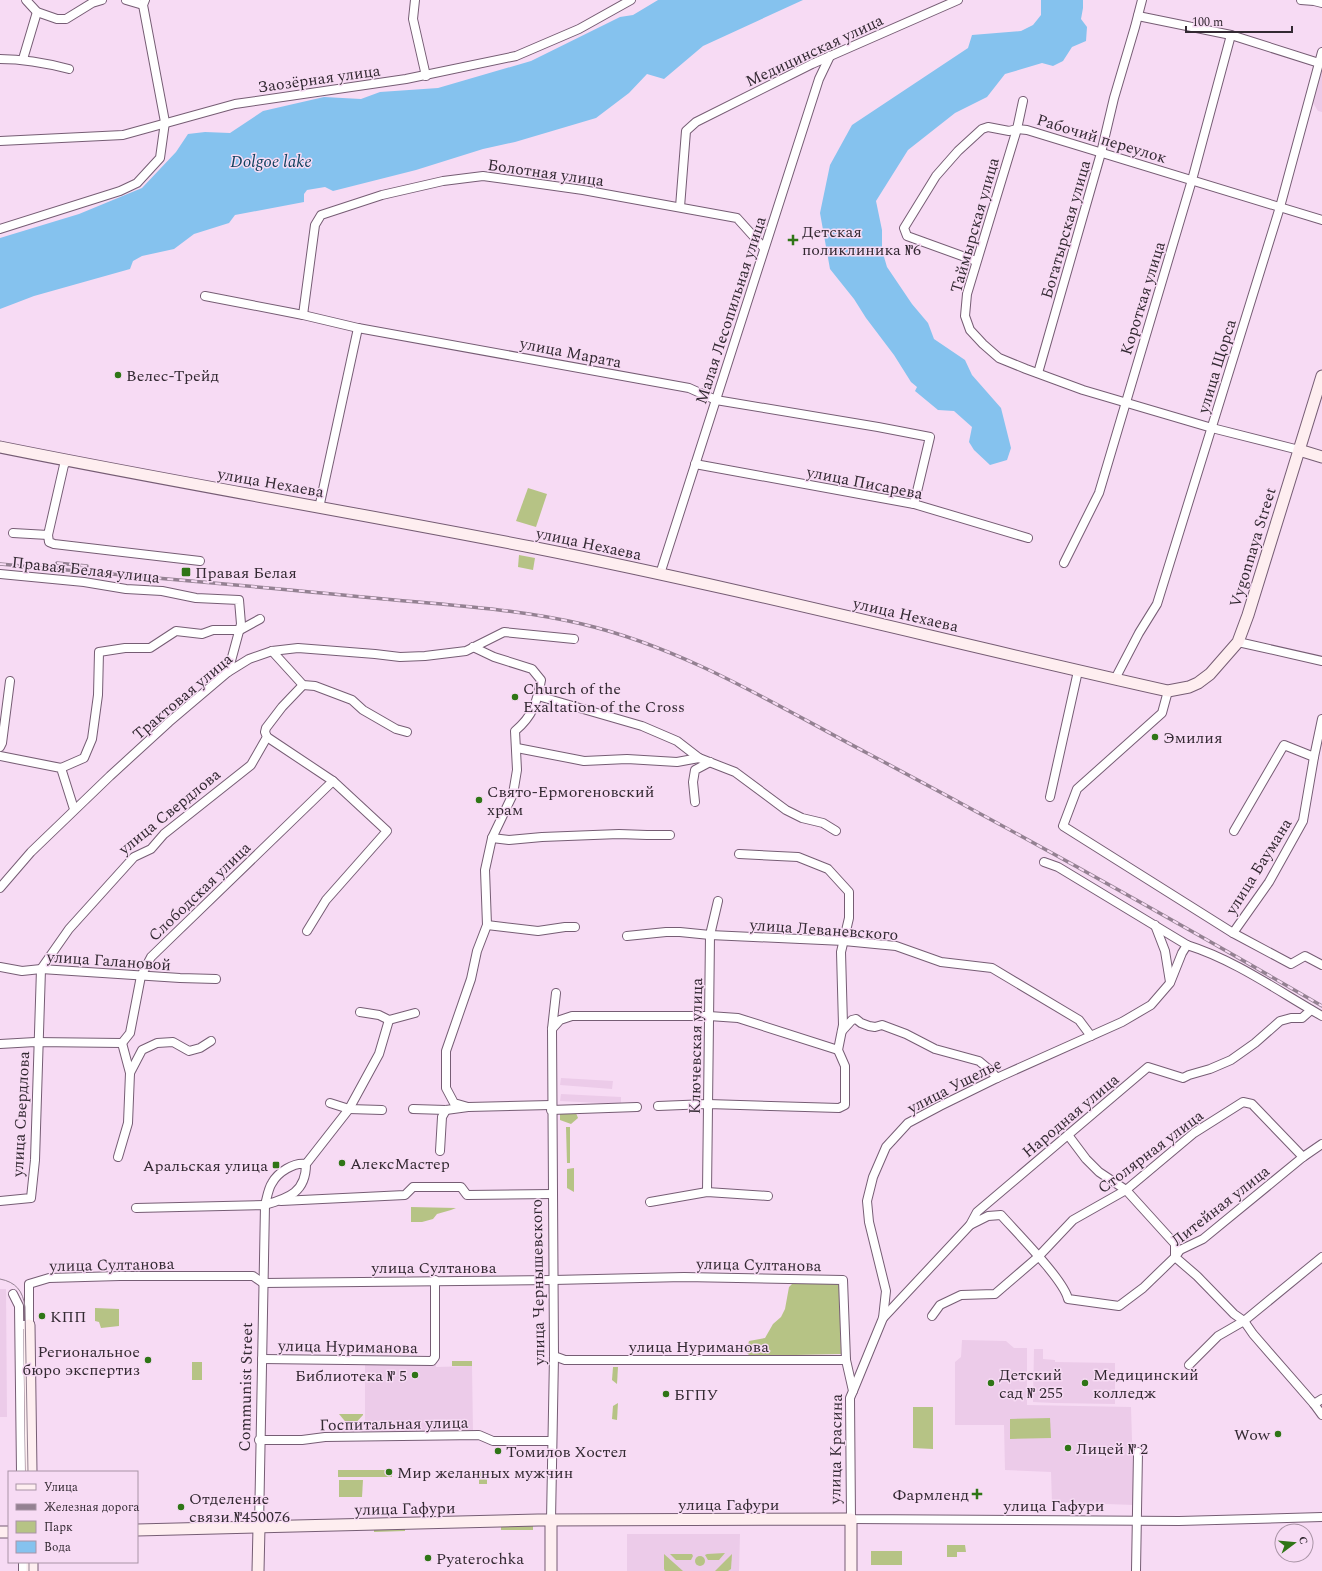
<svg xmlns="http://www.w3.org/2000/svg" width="1322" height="1571" font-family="Spectral,serif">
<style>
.built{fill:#eccbe9}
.green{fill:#b6c385}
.water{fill:#85c2ee}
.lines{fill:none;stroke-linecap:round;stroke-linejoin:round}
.street-casing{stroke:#765d74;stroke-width:10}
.secondary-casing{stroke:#765d74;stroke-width:13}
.street{stroke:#fff;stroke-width:8}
.secondary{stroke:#feeef0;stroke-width:11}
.tram{stroke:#948192;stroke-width:1}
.rail-casing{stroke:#948192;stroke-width:3.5}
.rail{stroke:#f7dbf4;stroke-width:2;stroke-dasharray:6;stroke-linecap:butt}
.poi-dot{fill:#2f7516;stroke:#f7dbf4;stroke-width:1.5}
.labels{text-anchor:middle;stroke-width:3;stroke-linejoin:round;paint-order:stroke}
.street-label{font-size:16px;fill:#332932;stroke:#f7dbf4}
.poi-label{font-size:16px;fill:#332932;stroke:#f7dbf4;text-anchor:start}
.water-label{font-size:17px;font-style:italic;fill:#10415e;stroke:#f7dbf4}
</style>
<rect width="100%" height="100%" fill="#f7dbf4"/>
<!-- built -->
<g class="built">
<polygon points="1322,69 1322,112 1318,111 1313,103"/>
<polygon points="561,1078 613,1081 612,1089 560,1085"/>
<polygon points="561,1094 621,1097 621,1104 560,1101"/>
<polygon points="0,1289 6,1289 7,1417 0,1417"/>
<polygon points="962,1340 1006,1341 1014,1348 1027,1348 1027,1405 1131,1407 1134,1505 1052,1502 1051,1472 1005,1470 1004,1425 955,1425 955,1362 961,1357"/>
<polygon points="1034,1349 1043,1349 1043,1359 1055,1360 1055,1362 1115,1363 1115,1404 1054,1403 1054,1385 1054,1403 1033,1402"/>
<polygon points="365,1363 436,1363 436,1367 472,1366 473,1432 365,1431"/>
<polygon points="627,1534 740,1534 739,1571 627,1571"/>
</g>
<!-- green -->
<g class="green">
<polygon points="528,488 547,494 536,527 516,521"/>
<polygon points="519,555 535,558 533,570 518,567"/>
<polygon points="560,1113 576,1113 578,1118 571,1124 560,1120"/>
<polygon points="566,1127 570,1127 570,1163 567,1163"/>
<polygon points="574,1168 574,1192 567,1188 567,1169"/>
<polygon points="411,1207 456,1208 451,1210 437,1214 433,1219 422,1222 411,1222"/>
<polygon points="839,1283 841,1354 750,1356 746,1352 749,1341 765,1338 773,1324 781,1317 785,1309 789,1287 792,1284"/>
<polygon points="95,1308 119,1309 119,1326 101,1328 99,1322 95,1321"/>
<rect x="452" y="1361" width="20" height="5"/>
<rect x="192" y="1362" width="10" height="18"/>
<polygon points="613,1367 618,1367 617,1384 612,1380"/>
<polygon points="618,1403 617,1420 612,1419 613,1406"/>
<polygon points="913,1407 933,1407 933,1449 913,1448"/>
<polygon points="339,1414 363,1414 363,1415 353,1426 349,1426"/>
<polygon points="1050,1418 1051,1438 1010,1439 1010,1419"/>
<rect x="338" y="1470" width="54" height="7"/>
<rect x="479" y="1471" width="8" height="13"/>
<polygon points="339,1480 363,1480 362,1497 339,1497"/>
<polygon points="533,1525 533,1530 501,1530 501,1526"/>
<polygon points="405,1527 405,1531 374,1532 374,1528"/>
<polygon points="947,1545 965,1545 966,1552 957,1552 957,1557 947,1557"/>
<rect x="871" y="1551" width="31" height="14"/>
<polygon points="725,1553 719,1560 708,1560 705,1555 707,1554"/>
<polygon points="664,1554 683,1571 665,1571 664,1569"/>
<polygon points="670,1554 692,1554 693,1556 691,1560 676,1560"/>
<polygon points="732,1554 731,1569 728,1571 715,1571"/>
<circle cx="700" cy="1561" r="5"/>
</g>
<!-- water -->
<g class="water">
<polygon points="658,0 803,0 703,46 664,79 647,74 629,93 596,118 515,142 483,149 416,170 333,191 325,187 307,190 304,194 304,202 235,215 229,223 194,234 174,249 142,256 133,261 130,269 34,296 0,309 0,238 79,214 142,188 176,152 188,134 205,132 230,133 263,111 324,97 361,99 380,92 438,88 531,61 620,17 633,15"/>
<polygon points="1041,0 1083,0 1083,8 1081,19 1087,27 1086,41 1072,47 1063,61 1053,66 1042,63 1005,74 987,97 955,113 908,150 876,201 882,230 882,250 887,267 912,304 928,323 934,339 965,360 972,375 1001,408 1011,448 1007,460 990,465 974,450 969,442 972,427 954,411 938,410 915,391 917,387 911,382 894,355 866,318 854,299 830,269 820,213 830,165 852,125 968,48 972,35 1021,31 1033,25 1041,15"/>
</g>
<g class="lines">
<!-- street casing -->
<g class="street-casing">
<g id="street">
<polyline points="26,0 37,12 57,19 66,19 92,3 102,0"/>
<polyline points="126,0 143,5"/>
<polyline points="415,0 413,19 426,76"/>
<polyline points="1301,0 1314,1 1322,3"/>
<polyline points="1138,16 1231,35 1319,63"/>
<path d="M0 59C24 59 46 63 69 69"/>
<polyline points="23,59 37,12"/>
<polyline points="1023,101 1017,129 967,294 965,316 970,330 983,344 999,358 1026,369 1083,390 1212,428 1299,450"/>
<polyline points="0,141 123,135 235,104 406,79 516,56 579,29 631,0"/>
<polyline points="680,207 686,131 696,122 812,64 958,0"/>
<polyline points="0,229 120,191 137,183 160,158 165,122 143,5 145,0"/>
<polyline points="976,261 907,236 904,228 936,176 958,151 982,129 988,127 1009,131 1017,129 1027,130 1322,220"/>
<polyline points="205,296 303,315 358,328 689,388 716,400 878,427 930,437 914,504"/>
<polyline points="303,315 315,225 321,215 382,195 443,181 483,176 583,190 737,218 764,248"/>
<polyline points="1038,373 1101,153 1114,98 1135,27 1142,0"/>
<polyline points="695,464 914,504 1028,538"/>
<polyline points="319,508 358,328"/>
<polyline points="13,533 48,535 64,465 68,461"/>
<polyline points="48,535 49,542 54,544 200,561"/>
<polyline points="1064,563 1099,493 1192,180 1231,35"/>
<polyline points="0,574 84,582 126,589 162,591 196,598 239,600 241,624 228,672"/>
<polyline points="660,574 819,79 830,56"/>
<polyline points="1238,642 1322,661"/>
<polyline points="272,651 303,685 315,686 352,700 363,710 396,729 407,732"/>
<polyline points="1115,679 1139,633 1157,604 1280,207 1322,52"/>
<polyline points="1168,691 1162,713 1077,789 1063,826 1233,933 1291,964 1305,956 1322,965"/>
<polyline points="538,696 642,726 677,741 699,758"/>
<polyline points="267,737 333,781 387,831 326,900 307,931"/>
<polyline points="0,747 2,743 10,681"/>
<polyline points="517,748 584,761 627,759 677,762 699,758 735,772 786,810 802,818 823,823 836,831"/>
<polyline points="0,756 61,768 74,809"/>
<polyline points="61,768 84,758 92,739 98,695 99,652 125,648 150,648 176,631 202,634 213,630 240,630 260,619"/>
<polyline points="1050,797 1078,671"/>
<polyline points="695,802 693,782 695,770 710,762"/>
<polyline points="1234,831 1284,745 1314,757"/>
<polyline points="492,838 509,840 542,837 619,834 647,835 670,835"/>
<polyline points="1044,862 1058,867 1187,945"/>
<polyline points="0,888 31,852 110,776 169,722 228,672 249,659 272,651 298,648 375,654 400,657 425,656 466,651 504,632 574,639"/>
<polyline points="487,925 538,931 565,927 575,927"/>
<polyline points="1155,925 1165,951 1170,982"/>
<polyline points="1233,933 1269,882 1303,821 1314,757 1322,719"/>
<polyline points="627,936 666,932 680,932 710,935 844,941 896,946 941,962 992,968 1079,1020 1091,1036"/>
<polyline points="0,967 22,971 41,969 180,978 216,979"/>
<polyline points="360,1012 379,1015 389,1020 415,1013"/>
<polyline points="552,1029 560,1020 572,1016 709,1016 738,1018 838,1050"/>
<polyline points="842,1031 852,1020 856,1019 861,1023 869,1026 875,1027 882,1025 906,1034 935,1049 979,1061 991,1071 997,1078"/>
<polyline points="122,1043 130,1033 141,976 151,957 333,781"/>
<polyline points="0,1044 35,1042 122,1043 130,1073"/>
<polyline points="330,1103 349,1109 382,1110"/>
<polyline points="658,1106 708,1104 839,1108 845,1105 845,1066 838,1050 843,1025 841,952 849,918 849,892 828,869 798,857 739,854"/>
<path d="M468 1107 454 1103 446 1088V1051L471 979 477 951 487 925 485 870 492 838 513 794 517 770 515 731C533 716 537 702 541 680L532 669 494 657 473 647"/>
<polyline points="413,1109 446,1110 468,1107 551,1105"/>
<polyline points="551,1110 637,1107"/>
<polyline points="1068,1135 1086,1159 1099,1172 1126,1190 1175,1244 1175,1257 1197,1276 1234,1314 1244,1321 1253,1334 1314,1404 1322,1415"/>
<polyline points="440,1151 442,1117 446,1110"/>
<polyline points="118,1157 128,1123 130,1073 142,1050 157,1043 173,1042 189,1051 200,1048 211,1041"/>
<path d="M306 1164C294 1162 278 1172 272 1183 268 1189 267 1198 265 1205 289 1198 306 1192 306 1164L349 1109 379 1054 389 1020"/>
<polyline points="707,1192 710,935 718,901"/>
<polyline points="0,1201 31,1198 35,1160 41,969 69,929 134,857 151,849 164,834 251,765 267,737 265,732 266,728 282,707 303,685"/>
<polyline points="281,1201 405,1195 413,1187 461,1187 467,1195 552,1194"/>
<polyline points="650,1202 707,1192 768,1196"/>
<polyline points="136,1208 265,1205 259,1527"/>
<path d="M970 1225 988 1216 1001 1215C1016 1232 1064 1280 1068 1299L1119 1306 1143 1288 1175 1257 1180 1250 1203 1239 1303 1157 1322 1144"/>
<polyline points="13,1294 19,1306 21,1472"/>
<polyline points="932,1316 940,1305 961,1295 995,1294 1038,1257 1073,1220 1126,1190 1194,1133 1243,1102 1252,1104 1303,1157"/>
<polyline points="883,1318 970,1225 977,1212 1148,1067 1183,1078 1189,1075 1210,1069 1231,1060 1255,1043 1280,1021 1291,1018 1302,1018 1311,1010"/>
<polyline points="20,1325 29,1325 29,1284 49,1278 120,1276 253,1276 263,1283 553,1280 684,1277 843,1280 846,1360 853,1391 850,1398 851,1519 1179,1521 1322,1517"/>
<polyline points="554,1356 565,1360 846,1360"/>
<polyline points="262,1359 432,1361 435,1357 435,1280"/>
<polyline points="1189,1365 1218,1336 1244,1321 1322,1257"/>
<path d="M853 1391 883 1318 886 1291 869 1222 867 1201 873 1177 886 1147 908 1123 940 1106 997 1078 1122 1022 1151 1005 1170 983 1182 953 1187 945C1235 960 1278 991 1322 1016"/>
<polyline points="1314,1404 1322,1399"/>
<polyline points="259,1440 302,1440 325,1437 479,1435 493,1441 552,1441"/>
<polyline points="551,1520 554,1356 552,1029 556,993"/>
<polyline points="23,1562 23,1571"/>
<polyline points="1136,1571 1138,1452"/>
</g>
</g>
<!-- secondary casing -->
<g class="secondary-casing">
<g id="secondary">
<path d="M0 447C178 483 358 513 536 548 748 590 957 644 1168 691L1189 687 1198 683 1210 674 1238 642 1248 615 1322 376"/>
<polyline points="1299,450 1322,457"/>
<polyline points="29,1325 31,1472"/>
<polyline points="137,1530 538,1520 851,1519 851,1571"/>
<polyline points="0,1532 9,1532"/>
<polyline points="32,1562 32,1571"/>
<polyline points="258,1571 259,1527"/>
<polyline points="551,1571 551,1520"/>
</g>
</g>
<!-- street -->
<use href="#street" class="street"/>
<!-- secondary -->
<use href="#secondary" class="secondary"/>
<!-- tram -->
<g class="tram">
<path d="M0 1279C16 1282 23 1291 25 1307L28 1472"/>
<polyline points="29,1562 29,1571"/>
</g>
<!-- rail casing -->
<g class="rail-casing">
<g id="rail">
<polyline points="57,563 87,566"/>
<path d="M0 564C128 576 256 586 384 599 450 605 517 609 582 624 684 648 774 704 867 753 1020 834 1172 919 1322 1006"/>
</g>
</g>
<!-- rail -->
<use href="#rail" class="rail"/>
</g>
<!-- markers -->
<g class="poi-dot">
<path d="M791 234h4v4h4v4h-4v4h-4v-4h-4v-4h4z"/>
<circle cx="118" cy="375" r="4"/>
<rect x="181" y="567" width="10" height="10" rx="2"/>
<circle cx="515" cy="697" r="4"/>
<circle cx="1155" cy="737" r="4"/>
<circle cx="479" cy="800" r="4"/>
<circle cx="342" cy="1163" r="4"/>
<rect x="272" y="1161" width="8" height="8" rx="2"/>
<circle cx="42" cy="1316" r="4"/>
<circle cx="148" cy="1360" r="4"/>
<circle cx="415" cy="1375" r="4"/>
<circle cx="991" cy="1383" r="4"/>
<circle cx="1085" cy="1383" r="4"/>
<circle cx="666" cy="1394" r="4"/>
<circle cx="1278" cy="1434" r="4"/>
<circle cx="1068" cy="1448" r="4"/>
<circle cx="498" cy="1451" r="4"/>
<circle cx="389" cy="1472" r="4"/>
<path d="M975 1488h4v4h4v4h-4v4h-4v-4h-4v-4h4z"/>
<circle cx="181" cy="1507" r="4"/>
<circle cx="428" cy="1558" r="4"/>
</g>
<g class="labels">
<!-- street labels -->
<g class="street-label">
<text transform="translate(814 50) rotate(-25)" y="6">Медицинская улица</text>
<text transform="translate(319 78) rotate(-8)" y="6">Заозёрная улица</text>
<text transform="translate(1102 138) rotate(17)" y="6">Рабочий переулок</text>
<text transform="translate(546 172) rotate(8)" y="6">Болотная улица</text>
<text transform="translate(974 225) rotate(-74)" y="6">Таймырская улица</text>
<text transform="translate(1065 229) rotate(-74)" y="6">Богатырская улица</text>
<text transform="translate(1142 298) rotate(-73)" y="6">Короткая улица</text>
<text transform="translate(730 310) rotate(-72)" y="6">Малая Лесопильная улица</text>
<text transform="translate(571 352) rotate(11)" y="6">улица Марата</text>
<text transform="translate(1216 366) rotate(-73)" y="6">улица Щорса</text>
<text transform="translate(271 482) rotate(10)" y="6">улица Нехаева</text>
<text transform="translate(865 482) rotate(11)" y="6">улица Писарева</text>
<text transform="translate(589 543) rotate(12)" y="6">улица Нехаева</text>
<text transform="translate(1252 547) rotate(-73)" y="6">Vygonnaya Street</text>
<text transform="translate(86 569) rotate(6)" y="6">Правая Белая улица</text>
<text transform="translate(906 614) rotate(13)" y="6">улица Нехаева</text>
<text transform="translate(182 696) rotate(-40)" y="6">Трактовая улица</text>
<text transform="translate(169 811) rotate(-39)" y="6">улица Свердлова</text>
<text transform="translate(1258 866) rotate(-58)" y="6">улица Баумана</text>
<text transform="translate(199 891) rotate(-44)" y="6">Слободская улица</text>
<text transform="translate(824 929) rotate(4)" y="6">улица Леваневского</text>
<text transform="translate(109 960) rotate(4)" y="6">улица Галановой</text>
<text transform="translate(695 1046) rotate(-89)" y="6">Ключевская улица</text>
<text transform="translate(954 1085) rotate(-27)" y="6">улица Ущелье</text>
<text transform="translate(20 1114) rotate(-87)" y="6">улица Свердлова</text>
<text transform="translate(1070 1115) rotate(-40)" y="6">Народная улица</text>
<text transform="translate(1150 1151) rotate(-37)" y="6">Столярная улица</text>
<text transform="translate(1220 1205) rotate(-38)" y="6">Литейная улица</text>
<text transform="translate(112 1264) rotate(-1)" y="6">улица Султанова</text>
<text transform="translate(759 1264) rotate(1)" y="6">улица Султанова</text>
<text x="434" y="1273">улица Султанова</text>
<text transform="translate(537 1282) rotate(-91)" y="6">улица Чернышевского</text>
<text transform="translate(348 1346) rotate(1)" y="6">улица Нуриманова</text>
<text x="699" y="1352">улица Нуриманова</text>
<text transform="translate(245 1387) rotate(-89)" y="6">Communist Street</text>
<text transform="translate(394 1423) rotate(-1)" y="6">Госпитальная улица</text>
<text transform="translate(835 1449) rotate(-89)" y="6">улица Красина</text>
<text x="729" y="1510">улица Гафури</text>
<text x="1054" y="1511">улица Гафури</text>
<text transform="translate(405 1508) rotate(-1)" y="6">улица Гафури</text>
</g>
<!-- poi labels -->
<g class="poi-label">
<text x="802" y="237">Детская<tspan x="802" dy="18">поликлиника №6</tspan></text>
<text x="126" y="381">Велес-Трейд</text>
<text x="195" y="578">Правая Белая</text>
<text x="523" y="694">Church of the<tspan x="523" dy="18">Exaltation of the Cross</tspan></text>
<text x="1163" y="743">Эмилия</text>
<text x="487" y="797">Свято-Ермогеновский<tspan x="487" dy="18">храм</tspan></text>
<text x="350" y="1169">АлексМастер</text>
<text x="268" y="1171" text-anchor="end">Аральская улица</text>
<text x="50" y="1322">КПП</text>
<text x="140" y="1357" text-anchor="end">Региональное<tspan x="140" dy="18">бюро экспертиз</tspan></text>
<text x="999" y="1380">Детский<tspan x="999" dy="18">сад № 255</tspan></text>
<text x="1093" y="1380">Медицинский<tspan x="1093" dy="18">колледж</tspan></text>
<text x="407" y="1381" text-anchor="end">Библиотека № 5</text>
<text x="674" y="1400">БГПУ</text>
<text x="1270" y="1440" text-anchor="end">Wow</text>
<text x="1076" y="1454">Лицей № 2</text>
<text x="506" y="1457">Томилов Хостел</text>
<text x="397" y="1478">Мир желанных мужчин</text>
<text x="969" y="1500" text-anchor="end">Фармленд</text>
<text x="189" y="1504">Отделение<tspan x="189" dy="18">связи №450076</tspan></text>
<text x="436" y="1564">Pyaterochka</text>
</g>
<!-- water labels -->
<g class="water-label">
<text x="271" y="167">Dolgoe lake</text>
</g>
</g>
<!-- legend -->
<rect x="8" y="1471" width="130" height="92" fill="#f7dbf4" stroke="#a994a6"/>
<rect x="16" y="1484" width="20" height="6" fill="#feeef0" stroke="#a994a6"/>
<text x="44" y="1491" font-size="12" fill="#332932">Улица</text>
<rect x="16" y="1504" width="20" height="6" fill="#948192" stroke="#a994a6"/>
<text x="44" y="1511" font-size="12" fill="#332932">Железная дорога</text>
<rect x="16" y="1521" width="20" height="12" fill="#b6c385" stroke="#a994a6"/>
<text x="44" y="1531" font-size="12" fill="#332932">Парк</text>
<rect x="16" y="1541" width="20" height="12" fill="#85c2ee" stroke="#a994a6"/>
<text x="44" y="1551" font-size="12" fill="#332932">Вода</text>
<!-- north arrow -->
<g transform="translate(1294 1543) rotate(74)"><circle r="19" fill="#f7dbf4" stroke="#a994a6"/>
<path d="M0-3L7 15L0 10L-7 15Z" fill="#2f7516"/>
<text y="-6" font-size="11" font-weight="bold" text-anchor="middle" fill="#332932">С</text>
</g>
<!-- scale -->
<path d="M1186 26v6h106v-6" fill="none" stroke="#332932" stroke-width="2"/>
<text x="1192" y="26" font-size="12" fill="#332932" stroke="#f7dbf4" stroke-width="3" paint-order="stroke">100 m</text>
</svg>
